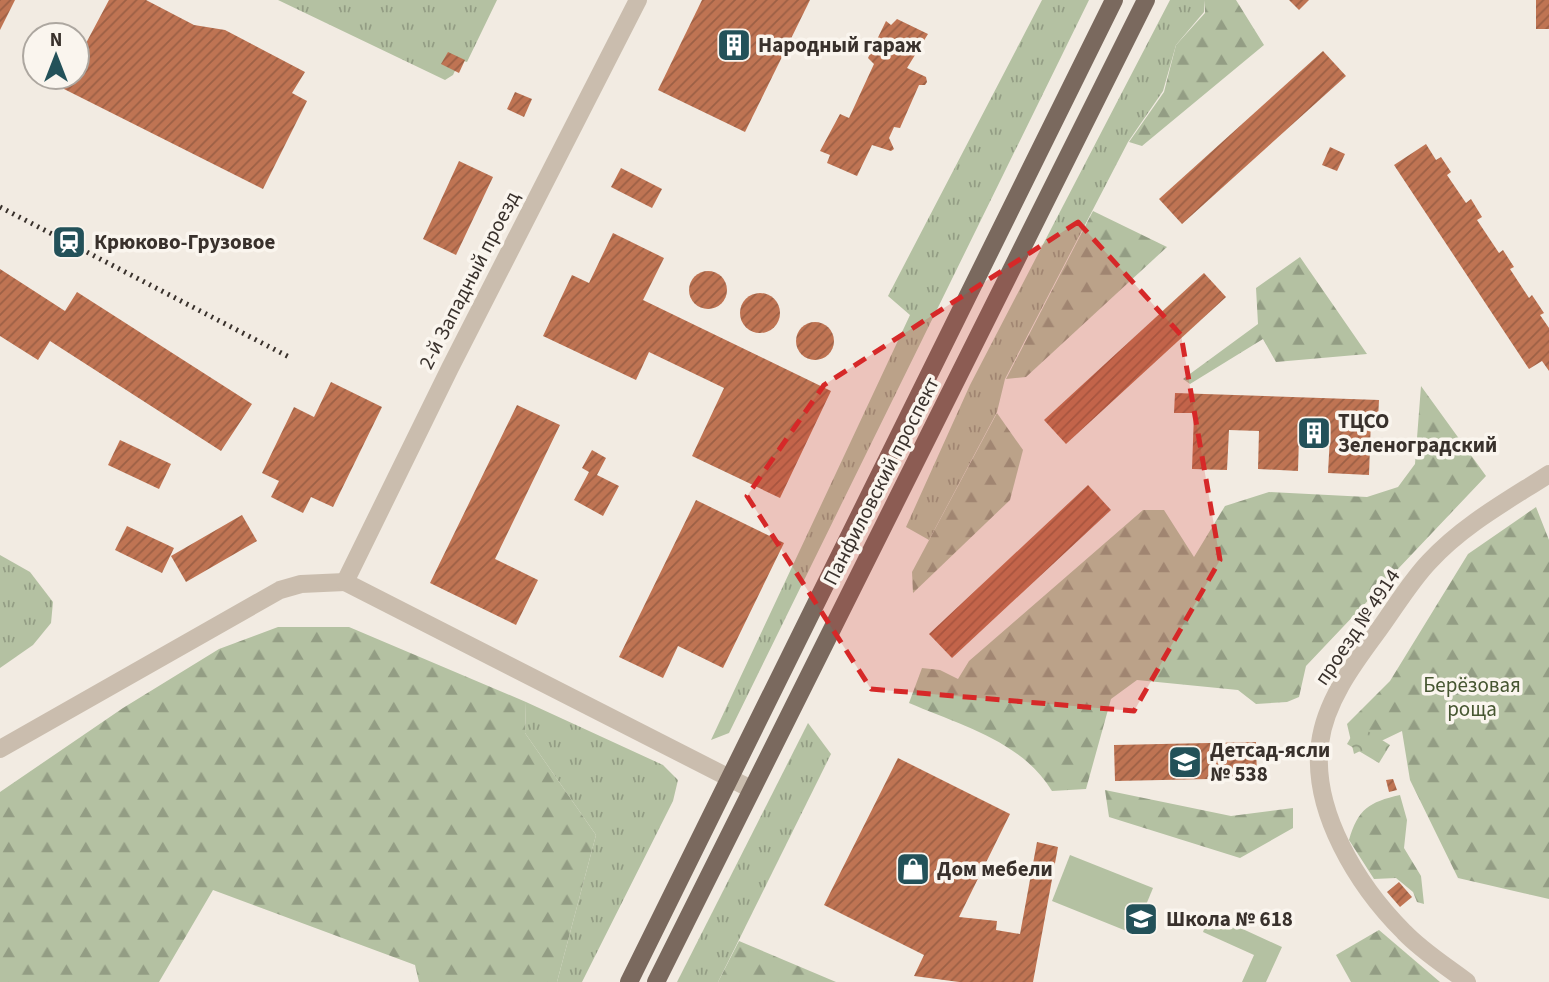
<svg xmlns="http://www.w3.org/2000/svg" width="1549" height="982" font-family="'Source Sans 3',sans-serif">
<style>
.grass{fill:url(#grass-tufts)}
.forest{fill:url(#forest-firs)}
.park{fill:url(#park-crowns)}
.garden{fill:#b4c1a2}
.building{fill:url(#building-hatch)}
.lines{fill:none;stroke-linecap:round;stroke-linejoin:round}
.minor{stroke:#cabdae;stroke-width:18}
.tertiary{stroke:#cabdae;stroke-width:18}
.primary{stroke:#7a695e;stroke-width:18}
.rail{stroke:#39312c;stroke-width:5;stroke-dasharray:2 5;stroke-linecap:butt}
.marked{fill:#d62828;fill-opacity:0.2;stroke:#d62828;stroke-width:5;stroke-dasharray:14 9;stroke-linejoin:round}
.labels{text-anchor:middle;stroke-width:7;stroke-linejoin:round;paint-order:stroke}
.poi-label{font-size:21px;font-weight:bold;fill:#39312c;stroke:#faf5ee;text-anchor:start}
.street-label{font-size:21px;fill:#39312c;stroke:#faf5ee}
.park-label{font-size:21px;fill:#465631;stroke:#faf5ee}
</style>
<defs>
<pattern id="grass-tufts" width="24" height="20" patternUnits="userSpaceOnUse" patternTransform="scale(1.75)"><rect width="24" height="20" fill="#b4c1a2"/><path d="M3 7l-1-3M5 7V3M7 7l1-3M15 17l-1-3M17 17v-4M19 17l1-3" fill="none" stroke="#939d84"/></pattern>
<pattern id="forest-firs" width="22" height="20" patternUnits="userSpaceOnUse" patternTransform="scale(1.75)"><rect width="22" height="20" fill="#b4c1a2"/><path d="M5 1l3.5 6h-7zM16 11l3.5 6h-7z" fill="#939d84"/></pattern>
<pattern id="park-crowns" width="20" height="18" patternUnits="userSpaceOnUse" patternTransform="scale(1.75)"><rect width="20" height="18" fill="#b4c1a2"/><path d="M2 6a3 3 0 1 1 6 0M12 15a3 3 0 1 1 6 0" fill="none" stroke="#939d84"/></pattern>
<pattern id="building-hatch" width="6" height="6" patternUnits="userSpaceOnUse" patternTransform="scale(1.75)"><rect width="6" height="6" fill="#bf7453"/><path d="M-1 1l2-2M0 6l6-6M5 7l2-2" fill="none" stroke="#9c6045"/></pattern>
</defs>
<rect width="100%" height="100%" fill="#f2ebe2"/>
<!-- grass -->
<g class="grass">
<polygon points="278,0 497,0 467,62 460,60 453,75 445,80"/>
<polygon points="1042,0 1089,0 729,733 711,740 910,315 888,296"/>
<polygon points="1170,0 1205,0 1204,12 1176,45 1163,91 1128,142 1005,379 997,412 929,540 906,527 970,385"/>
<polygon points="0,555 30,572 53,602 51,623 33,645 0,668"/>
<polygon points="526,702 663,765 678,780 673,801 582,982 557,982 596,835 525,733"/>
<polygon points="808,723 831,754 718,982 677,982"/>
</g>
<!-- forest -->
<g class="forest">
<polygon points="1205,0 1236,0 1264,45 1142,146 1129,142 1164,92 1176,45 1205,13"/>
<polygon points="1093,211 1167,247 1026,377 1006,379"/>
<polygon points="1300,257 1367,354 1276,362 1263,339 1190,384 1183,379 1258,324 1256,288"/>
<path d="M1421 386 1486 476 1306 666 1299 697 1287 702 1256 704 1238 690 1137 680 1111 699 1086 789 1052 791C1022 741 960 725 909 703L922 668 940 670 958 679 969 661 1143 510H1164L1194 557 1225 506 1269 492 1367 497 1398 487 1415 464Z"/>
<polygon points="997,413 1023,450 1010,500 913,593 912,572"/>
<polygon points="1536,507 1549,540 1549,899 1458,878 1410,780 1402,731 1354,754 1347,724 1390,681 1468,554"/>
<polygon points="278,627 349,627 526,702 525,733 596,835 557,982 419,982 415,965 213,890 159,982 0,982 0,792 123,708 219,649"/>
<polygon points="1105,790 1231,816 1293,808 1293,828 1240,858 1109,817"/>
<path d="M1400 795 1407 820 1404 848 1421 876 1424 904 1417 902 1413 892 1396 878 1374 879 1349 840C1358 809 1369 802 1400 795Z"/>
<polygon points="1379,930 1440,982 1351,982 1336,955"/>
<polygon points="739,941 836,982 718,982"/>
</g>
<!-- park -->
<polygon class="park" points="1358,725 1390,745 1379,763 1347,744"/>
<!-- garden -->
<g class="garden">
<polygon points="1070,855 1153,888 1134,934 1052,901"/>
<polygon points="1210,914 1282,947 1266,982 1242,982 1254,955 1203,932"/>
</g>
<!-- building -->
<g class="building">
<polygon points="0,0 15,0 0,30"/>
<polygon points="109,0 146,0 194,25 225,30 305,72 292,93 307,101 263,189 62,88 68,77 77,77 77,60"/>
<polygon points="702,0 810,0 745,132 658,90"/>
<polygon points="1289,0 1309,0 1299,10"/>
<rect x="1536" y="0" width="13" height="29"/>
<polygon points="897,19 928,34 907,68 926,77 927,82 925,85 919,85 900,128 894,127 889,138 894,149 891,151 872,145 857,176 827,163 830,155 820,151 840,114 849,118 874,64 868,58 886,21 891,25"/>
<polygon points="1323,51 1346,76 1182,224 1159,199"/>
<polygon points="448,52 465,60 459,73 441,64"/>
<polygon points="515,92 532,99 524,117 507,109"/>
<polygon points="1426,144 1436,160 1441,157 1451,172 1447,175 1466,203 1471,199 1482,217 1477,220 1499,253 1503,250 1514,267 1510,269 1529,298 1532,295 1544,313 1540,315 1549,328 1549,371 1542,361 1529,369 1394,165"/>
<polygon points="1330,147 1345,154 1337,171 1322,165"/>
<polygon points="459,161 493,177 456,255 423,239"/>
<polygon points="621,168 662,189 652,208 611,187"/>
<polygon points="613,233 664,258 643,300 831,391 780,498 692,456 724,388 649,352 636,380 543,336 572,275 589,283"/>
<polygon points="0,269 65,311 77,292 252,404 221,451 50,341 38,360 0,336"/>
<circle cx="708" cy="290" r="19"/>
<polygon points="1204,273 1226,297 1066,444 1044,420"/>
<circle cx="760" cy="313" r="20"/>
<circle cx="815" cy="341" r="19"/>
<polygon points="331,382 382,407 333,507 311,497 303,513 271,497 279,481 262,473 294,407 314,417"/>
<polygon points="1175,393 1379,400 1378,419 1371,419 1369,475 1328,473 1330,436 1299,435 1298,471 1258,469 1259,431 1229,430 1227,470 1192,469 1194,413 1174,413"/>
<polygon points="517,405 560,425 495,559 538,580 516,625 430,583"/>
<polygon points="120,440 171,464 159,489 108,465"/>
<polygon points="592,450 606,458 597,475 619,486 603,516 574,500 589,472 582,468"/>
<polygon points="1088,485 1111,510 952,658 929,634"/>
<polygon points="696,500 784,543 723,668 678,646 663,678 619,657"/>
<polygon points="242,515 257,541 186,582 171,556"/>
<polygon points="127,526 174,548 162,573 115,550"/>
<polygon points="1256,742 1257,778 1115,781 1114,745"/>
<polygon points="898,758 1010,814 959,917 997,921 996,930 1020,934 1037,842 1058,847 1033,982 959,982 914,976 924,955 824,905"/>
<polygon points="1393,779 1397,790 1389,792 1386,780"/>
<polygon points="1399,882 1412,897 1400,907 1387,892"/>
</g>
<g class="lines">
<!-- minor -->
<g class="minor">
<polyline points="0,749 280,590 301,584 345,582"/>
<path d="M1467 982C1446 966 1422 951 1404 932 1358 886 1311 811 1320 743 1325 703 1352 666 1375 635 1393 611 1409 583 1429 562 1463 525 1507 501 1549 474"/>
</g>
<!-- tertiary -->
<polyline class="tertiary" points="638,0 450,368 345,582 751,789"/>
<!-- primary -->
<g class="primary">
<polyline points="629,982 1114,0"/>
<polyline points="656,982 1146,0"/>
</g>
<!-- rail -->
<polyline class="rail" points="0,207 289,357"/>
</g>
<!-- marked area -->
<path class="marked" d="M1078 222 1181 335 1220 560 1134 711 871 689 747 496 824 385Z"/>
<!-- icons -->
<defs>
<g id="building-square" transform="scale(1.75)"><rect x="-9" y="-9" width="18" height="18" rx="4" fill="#235159" stroke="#faf5ee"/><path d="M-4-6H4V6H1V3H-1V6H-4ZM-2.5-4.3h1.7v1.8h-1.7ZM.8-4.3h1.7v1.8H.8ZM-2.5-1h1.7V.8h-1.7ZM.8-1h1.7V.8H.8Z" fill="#fff"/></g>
<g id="station-square" transform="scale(1.75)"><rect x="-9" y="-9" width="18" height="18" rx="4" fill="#235159" stroke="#faf5ee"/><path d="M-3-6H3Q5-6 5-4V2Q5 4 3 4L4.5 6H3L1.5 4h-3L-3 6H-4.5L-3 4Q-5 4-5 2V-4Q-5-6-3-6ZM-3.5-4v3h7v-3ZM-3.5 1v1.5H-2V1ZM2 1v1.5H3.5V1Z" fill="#fff"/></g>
<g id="school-square" transform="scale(1.75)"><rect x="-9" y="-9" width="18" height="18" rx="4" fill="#235159" stroke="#faf5ee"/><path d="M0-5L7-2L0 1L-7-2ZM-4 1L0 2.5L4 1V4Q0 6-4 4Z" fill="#fff"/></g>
<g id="shop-square" transform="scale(1.75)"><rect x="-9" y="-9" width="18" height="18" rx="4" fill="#235159" stroke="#faf5ee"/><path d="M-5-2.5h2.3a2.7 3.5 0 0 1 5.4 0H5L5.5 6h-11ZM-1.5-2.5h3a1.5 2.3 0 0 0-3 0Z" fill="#fff"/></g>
</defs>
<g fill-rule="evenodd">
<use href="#building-square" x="734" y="45"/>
<use href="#station-square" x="69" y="242"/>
<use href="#building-square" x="1314" y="433"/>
<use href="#school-square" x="1185" y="762"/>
<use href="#shop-square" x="913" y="869"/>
<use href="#school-square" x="1141" y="919"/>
</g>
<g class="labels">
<!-- poi labels -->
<g class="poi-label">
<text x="758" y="52">Народный гараж</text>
<text x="94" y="249">Крюково-Грузовое</text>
<text x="1338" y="428">ТЦСО<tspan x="1338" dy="24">Зеленоградский</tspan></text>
<text x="1210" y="757">Детсад-ясли<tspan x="1210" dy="24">№ 538</tspan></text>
<text x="937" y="876">Дом мебели</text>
<text x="1166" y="926">Школа № 618</text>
</g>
<!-- street labels -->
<g class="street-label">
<text transform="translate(469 280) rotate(-63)" y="7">2-й Западный проезд</text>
<text transform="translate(881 481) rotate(-63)" y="7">Панфиловский проспект</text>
<text transform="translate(1357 627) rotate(-56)" y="7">проезд № 4914</text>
</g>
<!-- park labels -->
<g class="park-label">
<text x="1472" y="692">Берёзовая<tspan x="1472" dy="24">роща</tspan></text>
</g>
</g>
<!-- north arrow -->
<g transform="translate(56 56)"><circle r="33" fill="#faf5ee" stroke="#ada7a0" stroke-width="2"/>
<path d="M0-5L12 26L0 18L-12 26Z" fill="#235159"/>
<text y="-10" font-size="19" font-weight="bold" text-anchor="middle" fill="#39312c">N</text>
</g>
</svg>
